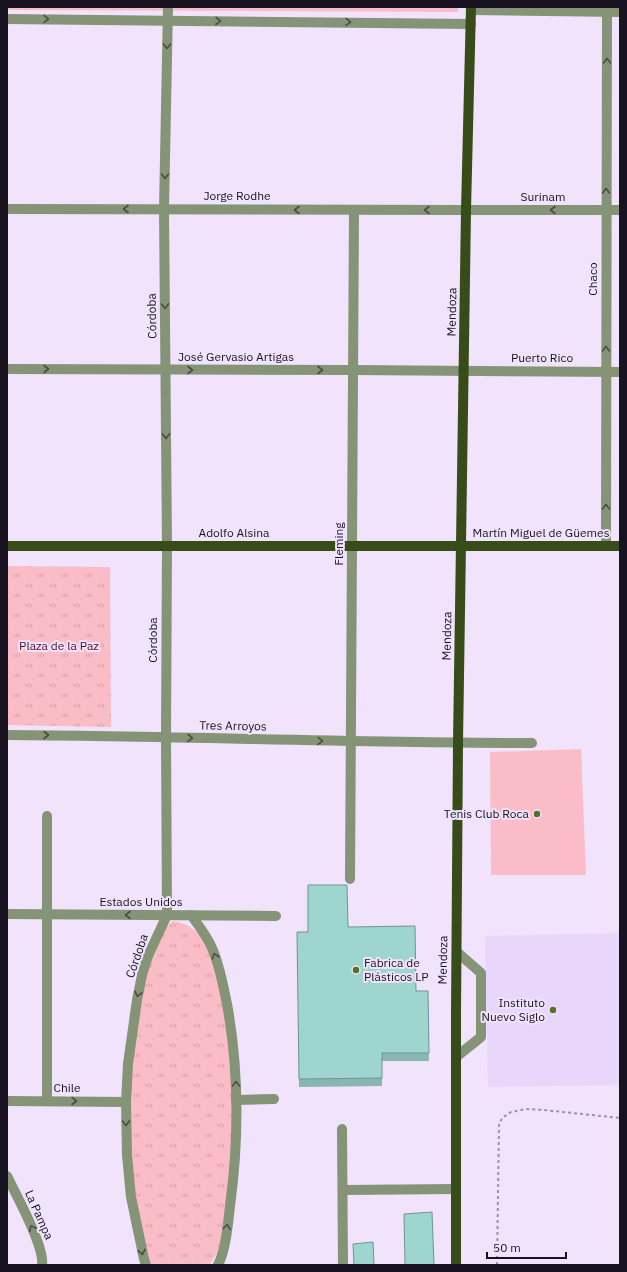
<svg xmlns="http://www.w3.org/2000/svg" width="627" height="1272" font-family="'IBM Plex Sans',sans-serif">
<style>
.built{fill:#e9d6fb}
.green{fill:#fabdc7}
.park{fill:url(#park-tufts)}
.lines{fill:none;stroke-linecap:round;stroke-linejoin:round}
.path{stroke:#9c91a5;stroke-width:2;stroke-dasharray:3 3;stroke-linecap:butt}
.minor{stroke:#859377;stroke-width:10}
.major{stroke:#374c18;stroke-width:10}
.wall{fill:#88b7b2}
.building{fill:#9ed5cf;stroke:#6f9591}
.oneway{stroke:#4a4c47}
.poi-dot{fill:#537227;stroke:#f0e3fb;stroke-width:1.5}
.labels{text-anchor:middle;stroke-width:4;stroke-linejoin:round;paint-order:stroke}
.street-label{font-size:12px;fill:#191220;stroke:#f0e3fb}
.park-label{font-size:12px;fill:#530e22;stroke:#f0e3fb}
.poi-label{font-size:12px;fill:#191220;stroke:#f0e3fb;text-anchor:end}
</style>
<defs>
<pattern id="park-tufts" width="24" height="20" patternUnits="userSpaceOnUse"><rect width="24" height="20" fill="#fabdc7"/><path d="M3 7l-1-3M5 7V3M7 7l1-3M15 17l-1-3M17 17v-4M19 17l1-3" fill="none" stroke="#d6a1ab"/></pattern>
</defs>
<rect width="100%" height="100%" fill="#f0e3fb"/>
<!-- built -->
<polygon class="built" points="620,933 620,1085 488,1087 485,936"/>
<!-- green -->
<polygon class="green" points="581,749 586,875 491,875 490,752"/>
<!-- park -->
<g class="park">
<polygon points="7,7 458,7 458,12 7,10"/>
<polygon points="7,566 110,567 111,727 7,725"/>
<polygon points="173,921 185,924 199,933 210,948 230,1034 234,1131 224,1234 216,1255 209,1265 149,1265 138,1223 127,1102 144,976 167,926"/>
</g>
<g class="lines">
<!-- path -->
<polyline class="path" points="497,1265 499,1125 502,1118 511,1112 526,1109 544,1110 620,1118"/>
<!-- minor -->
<g class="minor">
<polyline points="471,10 620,12"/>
<polyline points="7,19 471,24"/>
<polyline points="7,209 466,210 620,210"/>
<polyline points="7,369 353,370 620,372"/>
<polyline points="606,546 607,12"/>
<path d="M7 735C182 736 357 743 532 743"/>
<polyline points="350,879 354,210"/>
<polyline points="7,914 276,916"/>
<path d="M191 915C199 926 207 936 212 948 220 966 223 985 227 1004 239 1070 239 1139 230 1206 228 1224 226 1249 218 1265"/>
<polyline points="456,1057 481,1037 481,973 457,952"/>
<polyline points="236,1100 274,1099"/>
<polyline points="7,1101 126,1102"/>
<polyline points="47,1101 47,816"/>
<polyline points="342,1129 343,1265"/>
<path d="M7 1176C16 1195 45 1247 42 1265"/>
<polyline points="343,1190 456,1189"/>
<polyline points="146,1265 144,1259 131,1197 127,1155 126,1102 128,1064 137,1000 142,975 148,956 167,915 166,737 167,546 164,209 168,7"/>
</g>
<!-- major -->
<g class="major">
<polyline points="7,546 620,546"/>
<polyline points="456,1265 456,1012 458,743 466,210 471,7"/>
</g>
</g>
<!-- wall -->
<polygon class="wall" points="348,927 416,991 428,991 429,1061 382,1061 382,1086 299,1087 297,932 308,932"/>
<!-- building -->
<g class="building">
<polygon points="308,885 347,885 348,927 415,926 416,991 428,991 429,1053 382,1053 382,1078 299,1079 297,932 308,932"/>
<polygon points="432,1212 434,1265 405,1265 404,1214"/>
<polygon points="373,1242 374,1265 354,1265 353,1244"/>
</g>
<!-- one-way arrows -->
<defs><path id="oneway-chevron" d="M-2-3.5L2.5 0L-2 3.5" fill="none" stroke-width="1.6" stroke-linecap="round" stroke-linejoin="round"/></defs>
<g class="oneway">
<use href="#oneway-chevron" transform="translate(46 19) rotate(1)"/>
<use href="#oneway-chevron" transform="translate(218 21) rotate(1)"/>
<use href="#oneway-chevron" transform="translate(348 22) rotate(1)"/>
<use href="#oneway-chevron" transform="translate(167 46) rotate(91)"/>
<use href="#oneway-chevron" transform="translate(607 61) rotate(-90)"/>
<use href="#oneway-chevron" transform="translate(165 176) rotate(91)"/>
<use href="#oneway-chevron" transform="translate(606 191) rotate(-90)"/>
<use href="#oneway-chevron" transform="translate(126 209) rotate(-180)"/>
<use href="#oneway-chevron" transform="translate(297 210) rotate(-180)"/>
<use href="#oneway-chevron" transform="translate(427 210) rotate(-180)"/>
<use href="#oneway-chevron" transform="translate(553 210) rotate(180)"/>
<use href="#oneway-chevron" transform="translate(165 306) rotate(89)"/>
<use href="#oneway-chevron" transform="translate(606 349) rotate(-90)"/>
<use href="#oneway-chevron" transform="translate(46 369)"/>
<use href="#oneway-chevron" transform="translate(190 370)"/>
<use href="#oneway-chevron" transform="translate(320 370)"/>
<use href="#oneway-chevron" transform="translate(166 436) rotate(89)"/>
<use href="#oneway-chevron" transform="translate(606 507) rotate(-90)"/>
<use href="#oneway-chevron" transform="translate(46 735)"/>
<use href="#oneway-chevron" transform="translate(190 738) rotate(1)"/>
<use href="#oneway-chevron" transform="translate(320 741) rotate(1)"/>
<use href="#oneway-chevron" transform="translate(128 915) rotate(-180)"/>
<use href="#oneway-chevron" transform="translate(215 956) rotate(-109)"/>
<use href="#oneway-chevron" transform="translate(138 994) rotate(102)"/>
<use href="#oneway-chevron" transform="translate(236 1084) rotate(-91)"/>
<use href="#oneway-chevron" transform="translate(74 1101)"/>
<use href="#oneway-chevron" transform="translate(126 1123) rotate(89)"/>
<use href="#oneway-chevron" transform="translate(227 1227) rotate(-82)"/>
<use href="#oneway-chevron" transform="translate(32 1228) rotate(-116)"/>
<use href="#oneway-chevron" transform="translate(142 1252) rotate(78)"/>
</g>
<!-- markers -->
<g class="poi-dot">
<circle cx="537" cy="814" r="4"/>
<circle cx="356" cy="970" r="4"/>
<circle cx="553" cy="1010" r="4"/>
</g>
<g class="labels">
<!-- street labels -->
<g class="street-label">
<text x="237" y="200">Jorge Rodhe</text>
<text x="543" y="201">Surinam</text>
<text transform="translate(593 279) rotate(-90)" y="4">Chaco</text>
<text transform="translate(452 312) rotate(-89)" y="4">Mendoza</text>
<text transform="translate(152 316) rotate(-91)" y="4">Córdoba</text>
<text x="236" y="361">José Gervasio Artigas</text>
<text x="542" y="362">Puerto Rico</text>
<text x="234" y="537">Adolfo Alsina</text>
<text x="541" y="537">Martín Miguel de Güemes</text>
<text transform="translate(339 544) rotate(-90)" y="4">Fleming</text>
<text transform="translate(447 636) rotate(-89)" y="4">Mendoza</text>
<text transform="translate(153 640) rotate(-90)" y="4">Córdoba</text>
<text transform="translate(233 726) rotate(1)" y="4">Tres Arroyos</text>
<text x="141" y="906">Estados Unidos</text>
<text transform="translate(137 956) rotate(-71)" y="4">Córdoba</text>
<text transform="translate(443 960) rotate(-89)" y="4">Mendoza</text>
<text x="67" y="1092">Chile</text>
<text transform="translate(39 1215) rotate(66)" y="4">La Pampa</text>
</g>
<!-- park labels -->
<g class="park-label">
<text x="59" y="650">Plaza de la Paz</text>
</g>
<!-- poi labels -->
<g class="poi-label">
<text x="529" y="818">Tenis Club Roca</text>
<text x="364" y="967" text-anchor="start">Fabrica de<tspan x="364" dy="14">Plásticos LP</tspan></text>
<text x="545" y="1007">Instituto<tspan x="545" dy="14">Nuevo Siglo</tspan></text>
</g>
</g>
<!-- border -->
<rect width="627" height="1272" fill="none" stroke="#191220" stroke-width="16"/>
<!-- scale -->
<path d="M487 1252v6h79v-6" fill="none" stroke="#191220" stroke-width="2"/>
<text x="493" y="1252" font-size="12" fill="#191220" stroke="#f0e3fb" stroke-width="3" paint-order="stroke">50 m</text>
</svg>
